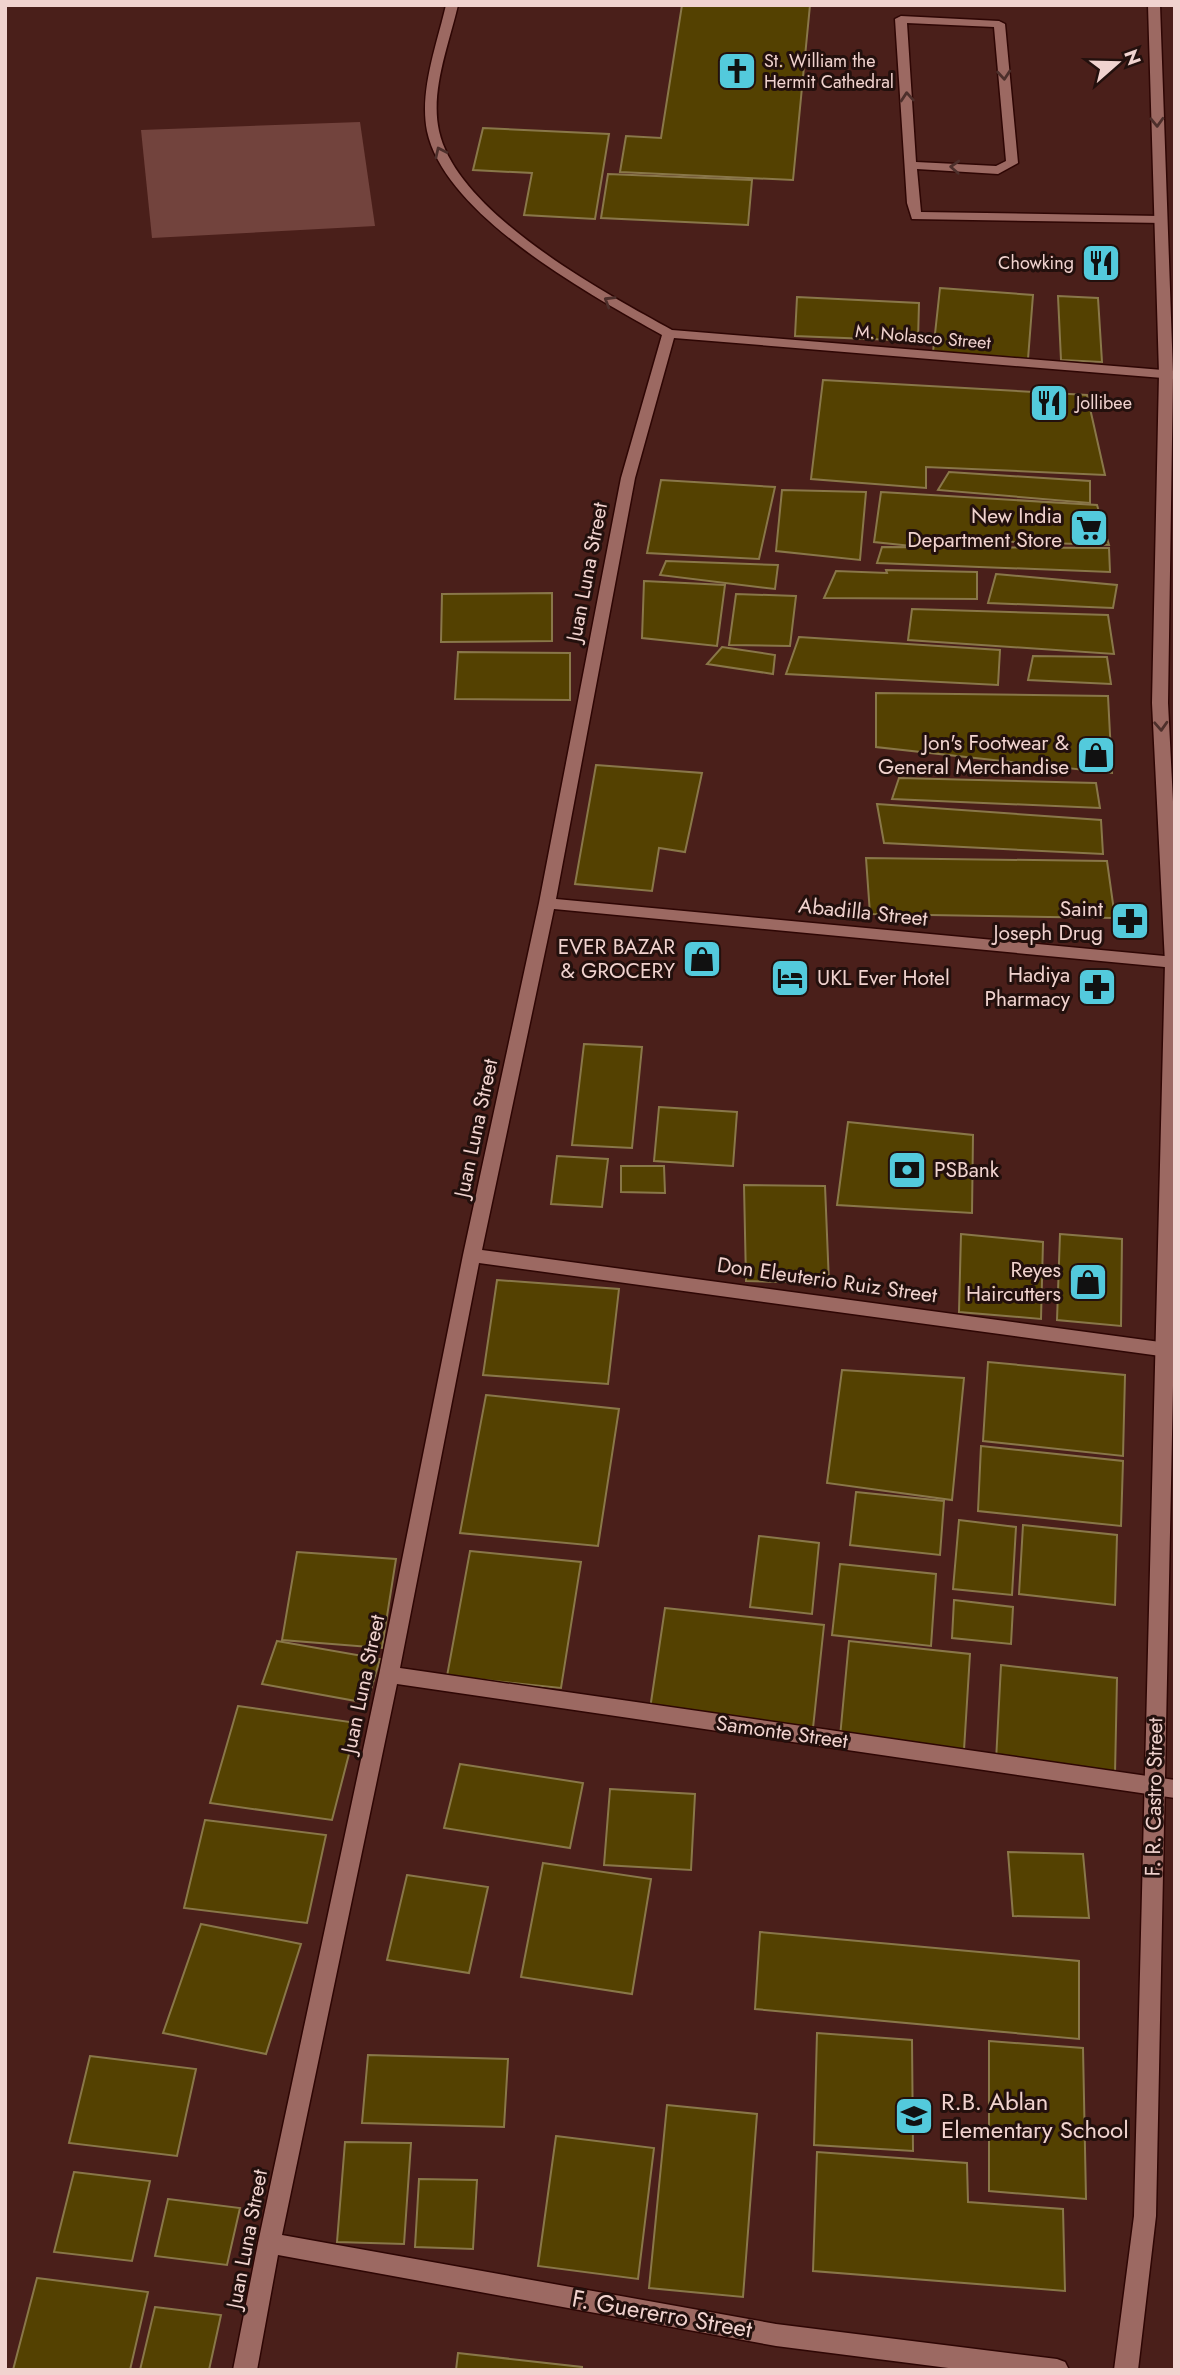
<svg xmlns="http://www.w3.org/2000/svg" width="1180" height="2375" font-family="Jost,sans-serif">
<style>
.green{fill:#72433d}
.building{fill:#544101;stroke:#897749;stroke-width:2}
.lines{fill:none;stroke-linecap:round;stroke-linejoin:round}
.service-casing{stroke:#2e0604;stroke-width:3}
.minor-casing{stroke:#2e0604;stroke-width:3}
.secondary-casing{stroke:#2e0604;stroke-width:3}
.service{fill:#9c6962;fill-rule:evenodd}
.minor{fill:#9c6962;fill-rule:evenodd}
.secondary{fill:#9c6962;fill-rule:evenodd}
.oneway{stroke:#4d2f2b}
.labels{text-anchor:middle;stroke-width:6;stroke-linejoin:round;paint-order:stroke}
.far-poi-label{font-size:18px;fill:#f1d3cf;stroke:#23100d;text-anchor:start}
.far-street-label{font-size:18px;fill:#f1d3cf;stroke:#23100d}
.poi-label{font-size:21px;fill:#f1d3cf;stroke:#23100d;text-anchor:end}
.street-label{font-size:21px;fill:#f1d3cf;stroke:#23100d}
.near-poi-label{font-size:24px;fill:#f1d3cf;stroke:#23100d;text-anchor:start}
.near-street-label{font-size:24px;fill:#f1d3cf;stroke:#23100d}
</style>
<rect width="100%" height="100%" fill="#4a1f1a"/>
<!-- green -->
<polygon class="green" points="360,122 375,226 152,238 141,130"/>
<!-- building -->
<g class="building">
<polygon points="682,5 810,5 793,180 620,172 626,136 661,138"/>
<polygon points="483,128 609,134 595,219 524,215 532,173 473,170"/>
<polygon points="608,174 752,180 748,225 601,218"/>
<polygon points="940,288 1033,295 1028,359 933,352"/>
<polygon points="1058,296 1098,298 1102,362 1061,360"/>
<polygon points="797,297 919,303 918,341 795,336"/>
<polygon points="823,380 1087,395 1105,475 926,467 926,488 811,479"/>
<polygon points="949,472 1090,481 1090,503 938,490"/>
<polygon points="661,480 775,487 759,559 647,553"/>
<polygon points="782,490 866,492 860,560 776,551"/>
<polygon points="881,492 1097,505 1109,545 922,539 921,547 874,542"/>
<polygon points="882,547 1109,548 1110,572 877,563"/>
<polygon points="666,561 778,565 775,589 660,575"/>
<polygon points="886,570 977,572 977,599 824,598 836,571 887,573"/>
<polygon points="996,574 1117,585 1113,608 988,603"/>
<polygon points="644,581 725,585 717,646 642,638"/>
<polygon points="552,593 552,641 441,642 442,594"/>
<polygon points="736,594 796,596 790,646 729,645"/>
<polygon points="912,609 1108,615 1114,654 908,640"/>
<polygon points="799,637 1000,650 998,685 786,674"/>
<polygon points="722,647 775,655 773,674 707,664"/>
<polygon points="458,652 570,653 570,700 455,699"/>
<polygon points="1033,656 1107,657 1111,684 1028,680"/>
<polygon points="876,693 1108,696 1112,773 876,747"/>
<polygon points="596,765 702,773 685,852 659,848 652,891 575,884"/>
<polygon points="899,778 1096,783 1100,808 892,799"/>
<polygon points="877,804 1101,820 1103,854 884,843"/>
<polygon points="866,858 1107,861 1115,918 870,914"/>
<polygon points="584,1044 642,1047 632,1148 572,1145"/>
<polygon points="659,1107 737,1112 733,1166 654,1161"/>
<polygon points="848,1122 973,1135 972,1213 837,1205"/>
<polygon points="557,1156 608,1159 602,1207 551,1204"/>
<polygon points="621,1166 664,1166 665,1193 621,1192"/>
<polygon points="744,1185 825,1186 829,1283 746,1281"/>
<polygon points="961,1234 1043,1242 1041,1319 959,1312"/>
<polygon points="1060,1234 1122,1239 1121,1326 1057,1320"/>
<polygon points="497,1280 619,1289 608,1384 483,1375"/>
<polygon points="988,1362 1125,1375 1123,1456 983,1441"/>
<polygon points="842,1370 964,1378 952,1500 827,1483"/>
<polygon points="486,1395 619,1409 598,1546 460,1533"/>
<polygon points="981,1446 1123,1461 1121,1526 978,1511"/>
<polygon points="856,1492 944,1501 940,1555 850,1545"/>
<polygon points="959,1520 1016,1527 1012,1595 953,1589"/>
<polygon points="1023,1525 1117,1535 1115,1605 1019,1594"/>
<polygon points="759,1536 819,1543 812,1614 750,1607"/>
<polygon points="470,1551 581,1562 561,1688 447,1676"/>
<polygon points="297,1552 396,1559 382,1648 282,1640"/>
<polygon points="840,1564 936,1574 931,1646 832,1635"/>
<polygon points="954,1600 1013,1607 1011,1644 952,1638"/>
<polygon points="665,1608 824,1625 813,1728 650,1709"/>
<polygon points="277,1641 380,1659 367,1703 262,1684"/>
<polygon points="849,1641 970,1654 964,1750 840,1737"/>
<polygon points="1001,1665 1117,1678 1115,1774 996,1761"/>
<polygon points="238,1706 357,1723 332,1820 210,1803"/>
<polygon points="460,1764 583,1783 570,1848 444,1828"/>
<polygon points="610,1789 695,1794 691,1870 604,1865"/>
<polygon points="205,1820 326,1835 307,1923 184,1908"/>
<polygon points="1008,1852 1083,1854 1089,1918 1013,1916"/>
<polygon points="543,1863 651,1879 632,1994 521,1977"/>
<polygon points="407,1875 488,1887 469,1973 387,1960"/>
<polygon points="201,1924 301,1944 266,2054 163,2033"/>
<polygon points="760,1932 1079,1961 1079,2039 755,2009"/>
<polygon points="817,2033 912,2040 913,2151 814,2145"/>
<polygon points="989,2041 1083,2048 1086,2199 989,2191"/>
<polygon points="368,2055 508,2059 504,2127 362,2123"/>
<polygon points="90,2056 196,2069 177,2156 69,2143"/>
<polygon points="667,2105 757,2114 743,2297 649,2288"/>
<polygon points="556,2136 654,2148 638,2279 538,2266"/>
<polygon points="345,2142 411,2143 404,2244 337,2242"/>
<polygon points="817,2152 967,2163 968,2202 1063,2209 1065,2291 813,2271"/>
<polygon points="74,2172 150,2181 132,2261 54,2252"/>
<polygon points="419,2179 477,2180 473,2249 415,2247"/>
<polygon points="168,2199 240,2208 227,2265 155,2256"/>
<polygon points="37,2278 148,2292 130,2370 13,2370"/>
<polygon points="155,2307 221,2315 209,2370 140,2370"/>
<polygon points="458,2353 582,2367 582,2370 456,2370"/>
</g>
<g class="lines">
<!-- service casing -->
<g class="service-casing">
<path id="service" d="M901 16 999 21 1005 24 1018 163 998 174 917 169 921 212 1160 216 1166 220 1164 223 912 219 907 203 895 19ZM907 23 994 27 1006 161 996 166 916 162Z"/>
</g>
<!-- minor casing -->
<g class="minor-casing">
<path id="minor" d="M446 5H458C449 44 430 91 439 131 457 213 603 292 672 330L1175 371V379L674 338 635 478 556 899 1175 957V968L554 909 482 1250 1175 1344V1358L479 1263 400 1668 1175 1780V1798L397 1684 282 2235 776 2324 1057 2359 1065 2362 1069 2370H964L776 2346 278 2255 257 2370H233L258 2243 379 1675 463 1255 539 903 621 478 662 335C591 295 445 216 427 131 419 91 437 44 446 5Z"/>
</g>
<!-- secondary casing -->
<g class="secondary-casing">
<polygon id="secondary" points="1148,5 1160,5 1173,374 1168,703 1175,841 1175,1288 1156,2216 1138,2370 1114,2370 1134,2216 1165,963 1152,703 1159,374"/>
</g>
<!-- service -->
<use href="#service" class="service"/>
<!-- minor -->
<use href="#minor" class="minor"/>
<!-- secondary -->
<use href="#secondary" class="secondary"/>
</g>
<!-- one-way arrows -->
<defs><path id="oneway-chevron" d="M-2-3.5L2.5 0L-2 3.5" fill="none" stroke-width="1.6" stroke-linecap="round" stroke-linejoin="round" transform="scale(1.75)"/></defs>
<g class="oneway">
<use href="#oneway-chevron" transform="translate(1004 75) rotate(85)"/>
<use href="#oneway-chevron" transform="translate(907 97) rotate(-94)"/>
<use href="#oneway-chevron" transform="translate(1157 122) rotate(88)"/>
<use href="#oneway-chevron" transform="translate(440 152) rotate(-115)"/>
<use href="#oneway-chevron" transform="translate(955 167) rotate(-177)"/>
<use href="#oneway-chevron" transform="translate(609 301) rotate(-149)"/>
<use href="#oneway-chevron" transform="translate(1161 726) rotate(87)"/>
</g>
<!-- icons -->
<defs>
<g id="church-square" transform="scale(2.0125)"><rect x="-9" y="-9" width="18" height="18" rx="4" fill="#53cadc" stroke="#23100d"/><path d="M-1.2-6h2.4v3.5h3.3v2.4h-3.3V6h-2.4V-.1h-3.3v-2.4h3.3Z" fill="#111"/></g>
<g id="restaurant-square" transform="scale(2.0125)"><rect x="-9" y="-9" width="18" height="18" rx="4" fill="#53cadc" stroke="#23100d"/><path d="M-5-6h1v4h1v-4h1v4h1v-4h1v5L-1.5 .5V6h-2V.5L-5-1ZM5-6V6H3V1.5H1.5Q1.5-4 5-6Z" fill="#111"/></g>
<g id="supermarket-square" transform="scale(2.0125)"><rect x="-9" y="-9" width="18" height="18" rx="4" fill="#53cadc" stroke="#23100d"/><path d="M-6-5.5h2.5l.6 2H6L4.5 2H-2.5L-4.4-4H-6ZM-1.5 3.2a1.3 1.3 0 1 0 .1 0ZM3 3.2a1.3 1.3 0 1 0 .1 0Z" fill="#111"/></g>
<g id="shop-square" transform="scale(2.0125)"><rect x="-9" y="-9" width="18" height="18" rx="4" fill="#53cadc" stroke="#23100d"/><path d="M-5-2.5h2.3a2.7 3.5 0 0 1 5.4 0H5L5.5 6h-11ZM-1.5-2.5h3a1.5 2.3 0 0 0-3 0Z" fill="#111"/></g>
<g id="pharmacy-square" transform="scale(2.0125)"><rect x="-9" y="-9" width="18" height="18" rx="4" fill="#53cadc" stroke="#23100d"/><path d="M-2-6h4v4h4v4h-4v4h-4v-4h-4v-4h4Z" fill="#111"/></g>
<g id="hotel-square" transform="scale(2.0125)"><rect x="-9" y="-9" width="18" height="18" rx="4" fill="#53cadc" stroke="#23100d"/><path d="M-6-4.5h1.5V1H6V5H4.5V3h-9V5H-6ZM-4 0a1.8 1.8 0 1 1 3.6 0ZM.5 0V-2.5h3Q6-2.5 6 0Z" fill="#111"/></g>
<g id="bank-square" transform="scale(2.0125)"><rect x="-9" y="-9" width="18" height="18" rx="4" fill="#53cadc" stroke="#23100d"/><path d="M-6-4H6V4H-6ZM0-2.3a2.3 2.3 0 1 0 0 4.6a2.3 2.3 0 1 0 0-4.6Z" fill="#111"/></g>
<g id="school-square" transform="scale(2.0125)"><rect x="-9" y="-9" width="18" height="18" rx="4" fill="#53cadc" stroke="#23100d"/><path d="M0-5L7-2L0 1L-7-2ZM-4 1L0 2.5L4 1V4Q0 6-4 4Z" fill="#111"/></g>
</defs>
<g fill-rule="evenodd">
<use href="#church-square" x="737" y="71"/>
<use href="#restaurant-square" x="1101" y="263"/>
<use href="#restaurant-square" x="1049" y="403"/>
<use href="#supermarket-square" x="1089" y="528"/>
<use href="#shop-square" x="1096" y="755"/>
<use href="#pharmacy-square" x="1130" y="921"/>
<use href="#shop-square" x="702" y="959"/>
<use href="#hotel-square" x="790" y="978"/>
<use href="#pharmacy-square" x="1097" y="987"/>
<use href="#bank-square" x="907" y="1170"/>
<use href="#shop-square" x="1088" y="1282"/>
<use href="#school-square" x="914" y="2116"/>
</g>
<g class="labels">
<!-- far-poi labels -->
<g class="far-poi-label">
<text x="764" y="67">St. William the<tspan x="764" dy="21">Hermit Cathedral</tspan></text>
<text x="1074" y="269" text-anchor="end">Chowking</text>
<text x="1076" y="409">Jollibee</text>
</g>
<!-- far-street labels -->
<g class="far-street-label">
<text transform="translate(923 337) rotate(5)" y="6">M. Nolasco Street</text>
</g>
<!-- poi labels -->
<g class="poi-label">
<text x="1062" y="523">New India<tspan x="1062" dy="24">Department Store</tspan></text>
<text x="1069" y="750">Jon's Footwear &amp;<tspan x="1069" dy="24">General Merchandise</tspan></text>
<text x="1103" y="916">Saint<tspan x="1103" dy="24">Joseph Drug</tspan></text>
<text x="675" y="954">EVER BAZAR<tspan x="675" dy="24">&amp; GROCERY</tspan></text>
<text x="1070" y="982">Hadiya<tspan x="1070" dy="24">Pharmacy</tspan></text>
<text x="817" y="985" text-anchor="start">UKL Ever Hotel</text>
<text x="934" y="1177" text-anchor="start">PSBank</text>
<text x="1061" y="1277">Reyes<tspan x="1061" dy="24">Haircutters</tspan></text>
</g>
<!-- street labels -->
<g class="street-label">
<text transform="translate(587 572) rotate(-79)" y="7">Juan Luna Street</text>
<text transform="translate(863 912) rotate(6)" y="7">Abadilla Street</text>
<text transform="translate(476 1128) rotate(-78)" y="7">Juan Luna Street</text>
<text transform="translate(827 1280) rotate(8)" y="7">Don Eleuterio Ruiz Street</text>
<text transform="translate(363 1684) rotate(-78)" y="7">Juan Luna Street</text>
<text transform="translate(782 1732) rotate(8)" y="7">Samonte Street</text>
<text transform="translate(1154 1797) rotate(-89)" y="7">F. R. Castro Street</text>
<text transform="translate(247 2239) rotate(-79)" y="7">Juan Luna Street</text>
</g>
<!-- near-poi labels -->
<g class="near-poi-label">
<text x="941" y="2110">R.B. Ablan<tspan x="941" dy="28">Elementary School</tspan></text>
</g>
<!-- near-street labels -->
<g class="near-street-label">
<text transform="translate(662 2314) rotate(10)" y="8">F. Guererro Street</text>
</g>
</g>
<!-- border -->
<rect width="1180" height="2375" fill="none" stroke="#f1d3cf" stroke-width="14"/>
<!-- north arrow -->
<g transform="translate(1117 63) rotate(70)" stroke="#23100d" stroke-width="5" paint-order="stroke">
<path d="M0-5L12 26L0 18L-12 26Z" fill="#f1d3cf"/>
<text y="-10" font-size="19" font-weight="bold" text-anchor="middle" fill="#f1d3cf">N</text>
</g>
</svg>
